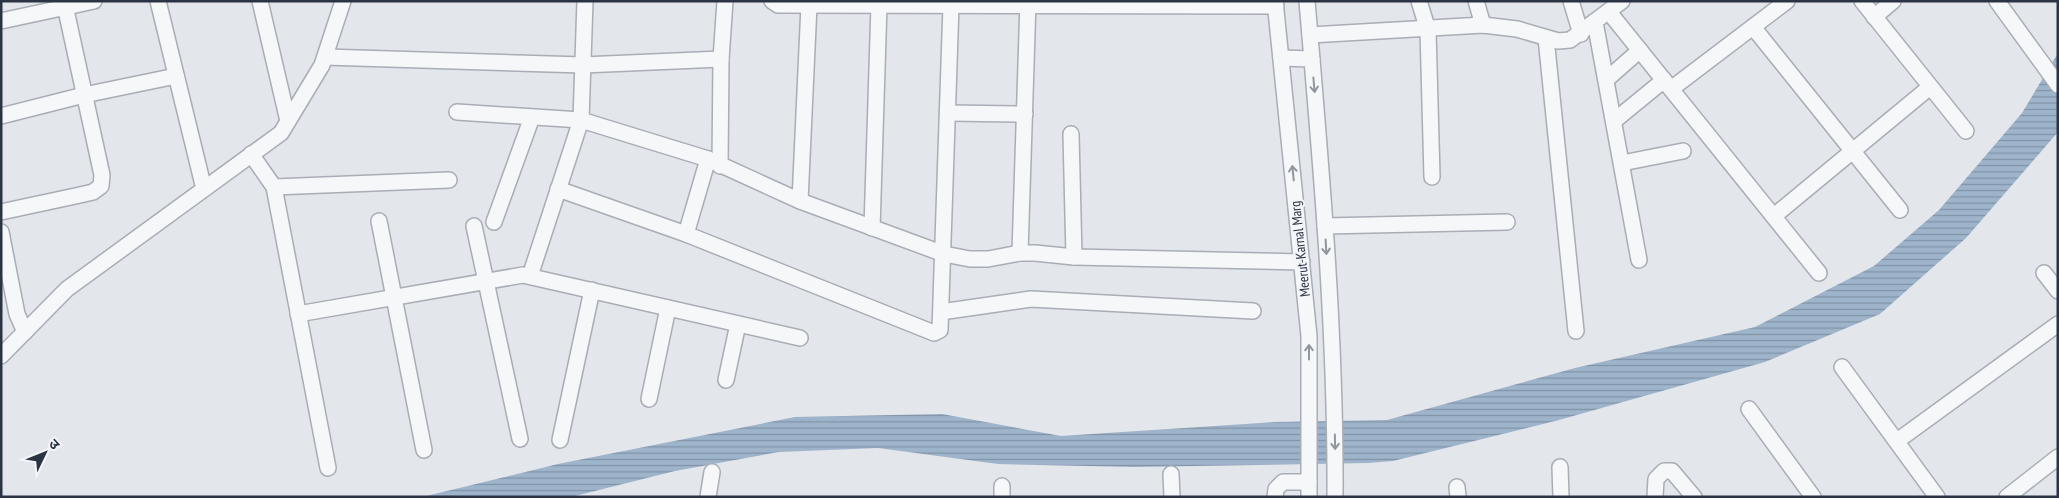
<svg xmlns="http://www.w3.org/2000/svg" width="2059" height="498" font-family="'PT Sans Narrow','Noto Sans Devanagari',sans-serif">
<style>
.water{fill:url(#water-rules)}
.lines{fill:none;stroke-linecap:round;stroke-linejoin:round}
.minor-casing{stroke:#a8adb6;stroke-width:18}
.minor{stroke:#f6f7f9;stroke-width:15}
.oneway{stroke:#90969e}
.labels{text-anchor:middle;stroke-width:4;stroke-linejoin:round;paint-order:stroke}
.street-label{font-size:14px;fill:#2b3444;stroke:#f3f5f8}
</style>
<defs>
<pattern id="water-rules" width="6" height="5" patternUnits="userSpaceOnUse" patternTransform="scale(1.25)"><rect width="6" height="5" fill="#9eb4cb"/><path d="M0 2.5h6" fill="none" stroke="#8193a6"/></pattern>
</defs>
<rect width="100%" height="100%" fill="#e3e6eb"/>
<!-- water -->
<polygon class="water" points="2058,53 2058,132 1966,238 1880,314 1765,362 1559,420 1393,461 1368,463 1134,467 998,464 878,448 779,452 675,471 571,497 422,497 558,464 795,417 942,414 1061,436 1274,422 1387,420 1575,368 1755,327 1874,266 1939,210 2022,113"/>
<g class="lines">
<!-- minor casing -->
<g class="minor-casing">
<g id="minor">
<polyline points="158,1 204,189"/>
<polyline points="260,1 288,121"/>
<polyline points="772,1 778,5 1276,6"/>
<polyline points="1275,1 1309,336 1309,497"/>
<path d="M1307 1C1321 166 1336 331 1335 497"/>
<polyline points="1419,1 1428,30 1432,177"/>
<polyline points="1476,1 1483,25"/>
<polyline points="1571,1 1581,34"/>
<polyline points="1862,1 1966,131"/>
<polyline points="1997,1 2058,85"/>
<polyline points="1609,12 1819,273"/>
<polyline points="1874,17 1893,1"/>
<polyline points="1,21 94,1"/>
<polyline points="1595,22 1639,260"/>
<polyline points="1753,27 1900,210"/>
<polyline points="1310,35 1483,25 1517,29 1558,41 1570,40 1622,1"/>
<polyline points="1546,38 1576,331"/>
<polyline points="325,57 583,65 721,59"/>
<polyline points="1281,58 1312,59"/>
<polyline points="1606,80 1640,50"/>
<polyline points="1671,89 1787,1"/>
<polyline points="457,112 581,120 708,159 800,201 944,254 970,259 988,259 1020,253 1035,253 1074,257 1302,262"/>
<polyline points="948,113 1025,114"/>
<polyline points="1,116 84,95 176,76"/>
<polyline points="1614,121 1664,80"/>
<polyline points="1071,134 1074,257"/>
<polyline points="251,154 274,187 328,468"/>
<polyline points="1622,163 1683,151"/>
<polyline points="720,166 721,59 725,1"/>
<polyline points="274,187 449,180"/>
<polyline points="558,189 686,234 934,333 940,330 951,5"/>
<polyline points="800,201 809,5"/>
<polyline points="1,212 80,195 93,192 101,186 102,175 64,1"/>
<polyline points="1774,216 1930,87"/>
<polyline points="379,221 424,450"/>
<polyline points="494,222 532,117"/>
<polyline points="474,226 520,439"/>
<polyline points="1325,226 1507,222"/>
<polyline points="872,228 879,5"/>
<polyline points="1,232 17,314 25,332"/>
<polyline points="686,234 708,159"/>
<polyline points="1020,253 1028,1"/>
<polyline points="2044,273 2058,291"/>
<polyline points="530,276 581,120 585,1"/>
<polyline points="941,312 1031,299 1253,311"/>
<polyline points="298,314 523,275 800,338"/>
<polyline points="1,356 67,289 281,133 322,65 343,1"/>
<polyline points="1842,367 1937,497"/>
<polyline points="726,380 738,324"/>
<polyline points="649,399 668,308"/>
<polyline points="1749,409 1813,497"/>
<polyline points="560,440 592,290"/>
<polyline points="1897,441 2058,324"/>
<polyline points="1560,467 1561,497"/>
<polyline points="1171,474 1172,497"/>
<polyline points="1002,486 1002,497"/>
<polyline points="1457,487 1458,497"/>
<polyline points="708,497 712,472"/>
<polyline points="1275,497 1276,489 1283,482 1309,482"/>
<polyline points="1655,497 1656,479 1664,471 1672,471 1694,497"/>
<polyline points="2007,497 2058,457"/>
</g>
</g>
<!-- minor -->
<use href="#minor" class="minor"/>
</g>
<!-- one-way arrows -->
<defs><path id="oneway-shaft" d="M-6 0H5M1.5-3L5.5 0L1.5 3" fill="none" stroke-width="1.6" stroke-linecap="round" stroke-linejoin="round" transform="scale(1.25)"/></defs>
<g class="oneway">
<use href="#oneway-shaft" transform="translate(1314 85) rotate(85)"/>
<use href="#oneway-shaft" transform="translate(1293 173) rotate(-96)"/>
<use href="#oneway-shaft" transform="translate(1326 247) rotate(87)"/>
<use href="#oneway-shaft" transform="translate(1309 352) rotate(-90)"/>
<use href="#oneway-shaft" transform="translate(1335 442) rotate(89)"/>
</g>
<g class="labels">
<!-- street labels -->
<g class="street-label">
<text transform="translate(1300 249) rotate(-96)" y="5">Meerut-Karnal Marg</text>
</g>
</g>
<!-- border -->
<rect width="2059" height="498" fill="none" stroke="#2b3444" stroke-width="5"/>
<!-- north arrow -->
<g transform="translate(45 453) rotate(47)" stroke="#f3f5f8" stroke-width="4" paint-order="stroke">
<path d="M0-4L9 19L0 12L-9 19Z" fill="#2b3444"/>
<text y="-8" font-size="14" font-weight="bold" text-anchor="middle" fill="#2b3444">उ</text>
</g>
</svg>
